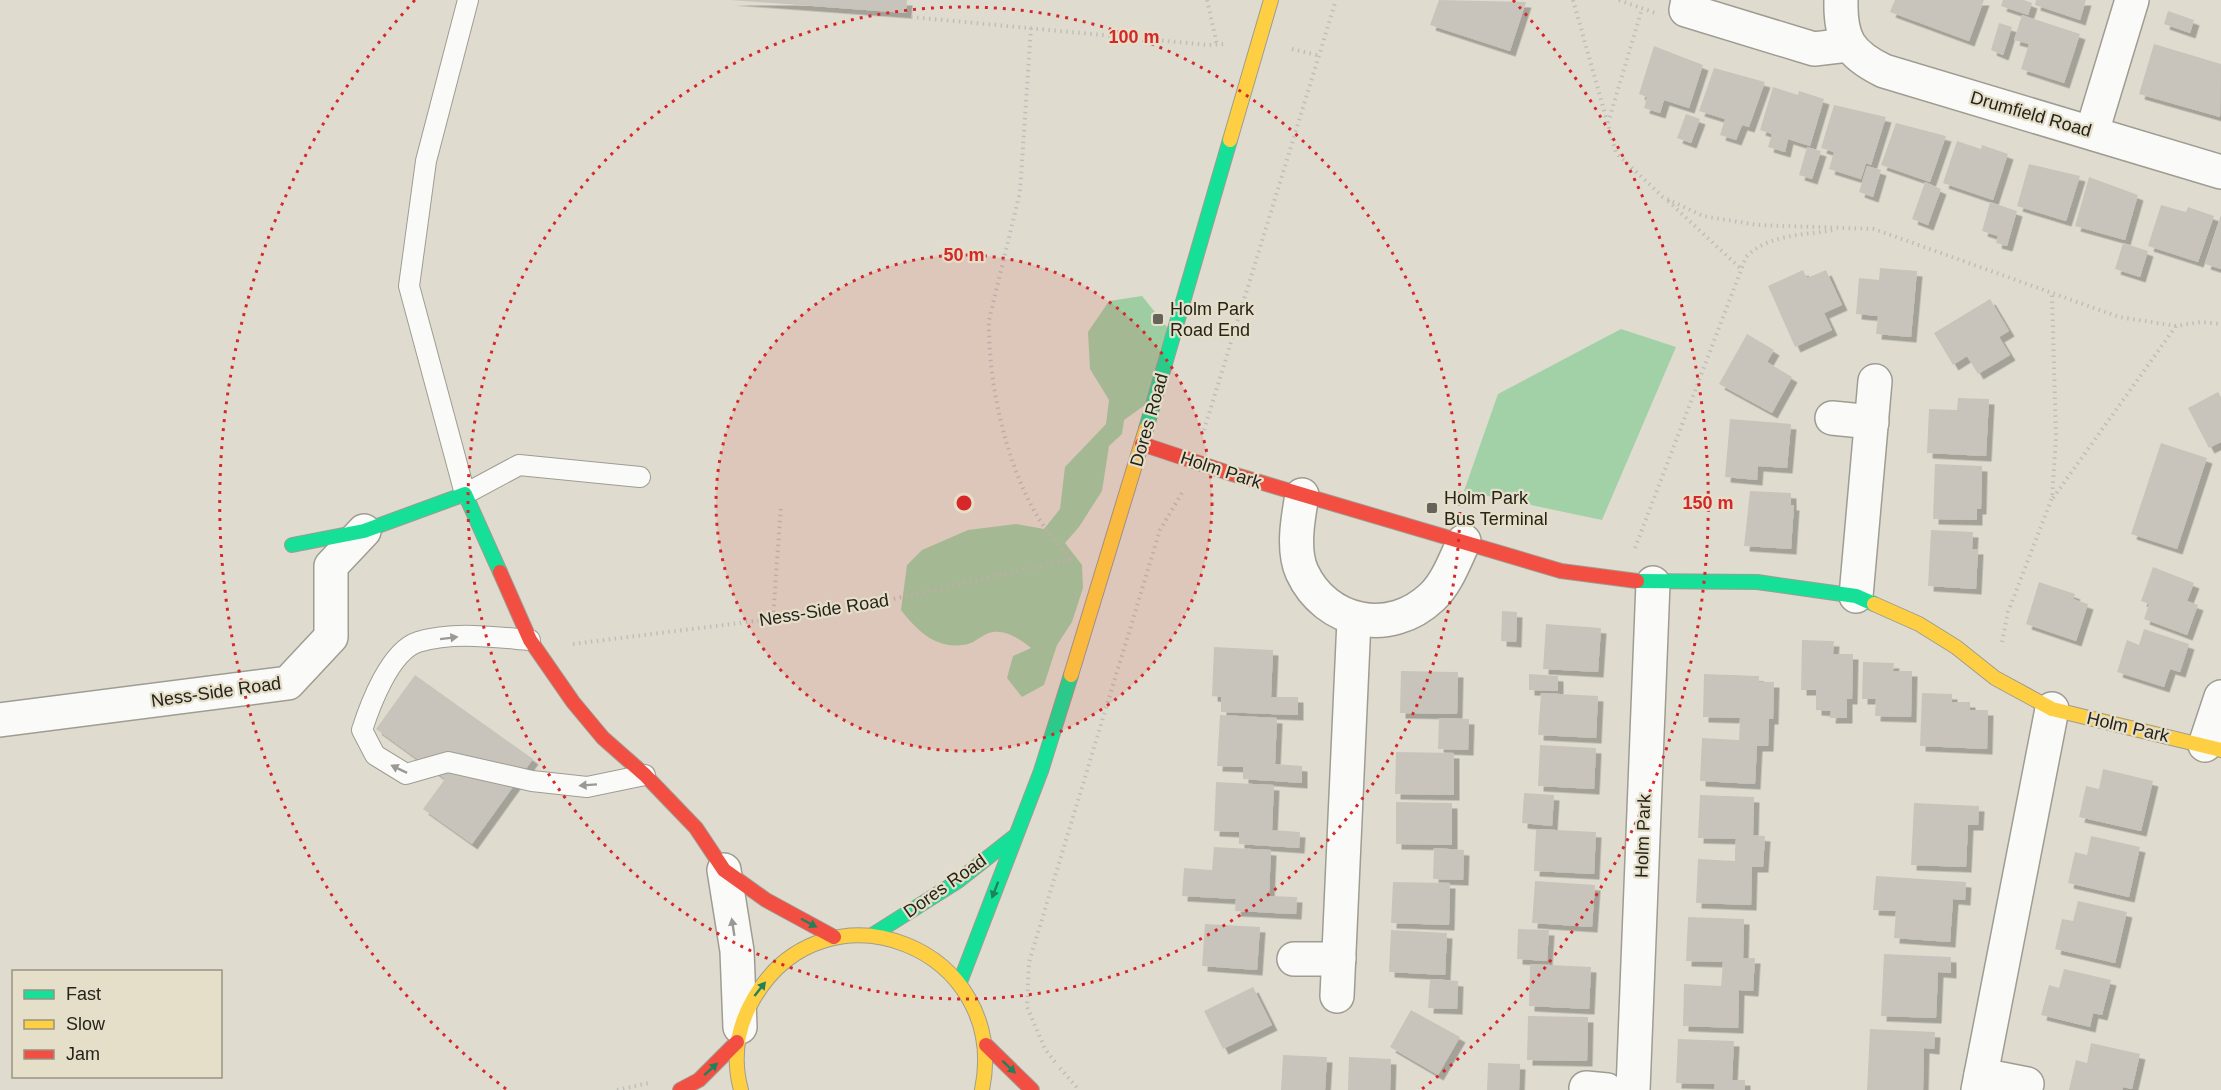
<svg xmlns="http://www.w3.org/2000/svg" width="2221" height="1090" font-family="Arial,sans-serif">
<style>
.green{fill:#a2d0a7}
.forest{fill:#9ecda2}
.building{fill:#c8c4bb;filter:url(#shadow)}
.lines{fill:none;stroke-linecap:round;stroke-linejoin:round}
.lane-casing{stroke:#9f9c92;stroke-width:22}
.street-casing{stroke:#9f9c92;stroke-width:36}
.fast-casing{stroke:#9f9c92;stroke-width:16}
.slow-casing{stroke:#9f9c92;stroke-width:16}
.jam-casing{stroke:#9f9c92;stroke-width:16}
.path{stroke:#bfbeba;stroke-width:4;stroke-dasharray:1.5 4.5;stroke-linecap:butt}
.lane{stroke:#fafaf8;stroke-width:20}
.street{stroke:#fafaf8;stroke-width:33}
.fast{stroke:#16e098;stroke-width:14}
.slow{stroke:#ffcf43;stroke-width:14}
.jam{stroke:#f24e42;stroke-width:14}
.oneway{fill:#9a9995}
.oneway2{fill:#1e825a}
.ring{fill:none;stroke:#d62828;stroke-width:3;stroke-dasharray:3 6}
.poi-dot{fill:#66645a;stroke:#e5dfc9;stroke-width:2}
.labels{text-anchor:middle;stroke-width:4.5;stroke-linejoin:round;paint-order:stroke}
.street-label{font-size:18px;fill:#25231b;stroke:#e5dfc9}
.poi-label{font-size:18px;fill:#25231b;stroke:#e5dfc9;text-anchor:start}
.centre{fill:#d62828;stroke:#e5dfc9;stroke-width:3}
.ring-label{font-size:18px;text-anchor:middle;font-weight:bold;fill:#d62828;stroke:#e5dfc9;stroke-width:4.5;stroke-linejoin:round;paint-order:stroke}
</style>
<defs>
<filter id="shadow"><feDropShadow dx="5.5" dy="5.5" stdDeviation="0" flood-color="#0004"/></filter>
</defs>
<rect width="100%" height="100%" fill="#dfdccf"/>
<!-- green -->
<polygon class="green" points="1621,329 1676,347 1602,520 1464,491 1498,394"/>
<!-- forest -->
<path class="forest" d="M1142 296 1171 332 1152 400 1124 420 1122 434 1109 446 1102 491 1079 527 1065 543 1082 565 1083 588 1072 622 1057 645 1044 685 1022 697 1007 678 1013 656 1031 648C1021 640 1007 630 993 632 984 633 976 642 968 644 938 651 918 632 901 610L907 565 922 550 968 530 1016 524 1044 529 1060 509 1065 467 1106 424 1109 400 1090 369 1088 332 1109 301Z"/>
<!-- building -->
<g class="building">
<polygon points="730,0 907,0 906,13"/>
<polygon points="1439,0 1526,2 1510,51 1430,25"/>
<polygon points="1895,0 1984,0 1969,41 1890,12"/>
<polygon points="2003,0 2024,0 2032,3 2028,15 2001,6"/>
<polygon points="2036,0 2086,0 2080,20 2035,5"/>
<polygon points="2168,11 2194,20 2190,33 2164,24"/>
<polygon points="2022,15 2080,34 2064,83 2021,69 2029,44 2014,40"/>
<polygon points="1999,23 2012,27 2003,55 1991,50"/>
<polygon points="2154,44 2221,64 2220,117 2139,94"/>
<polygon points="1654,46 1703,65 1689,108 1664,100 1660,113 1644,108 1647,97 1639,94"/>
<polygon points="1714,68 1765,82 1749,127 1742,125 1736,140 1720,135 1725,119 1699,111"/>
<polygon points="1773,87 1798,95 1799,91 1824,99 1810,146 1788,139 1785,152 1768,147 1772,134 1760,130"/>
<polygon points="1834,105 1886,117 1871,165 1866,163 1861,179 1829,169 1834,152 1821,148"/>
<polygon points="1686,114 1700,119 1691,143 1677,138"/>
<polygon points="1896,123 1946,136 1930,182 1881,165"/>
<polygon points="1957,141 1981,149 1982,145 2008,154 1993,200 1943,183"/>
<polygon points="1807,147 1821,151 1812,179 1799,175"/>
<polygon points="2029,164 2080,176 2066,221 2017,206"/>
<polygon points="1867,166 1881,170 1873,197 1859,192"/>
<polygon points="2089,177 2138,195 2125,240 2075,226"/>
<polygon points="1925,182 1941,189 1928,225 1912,219"/>
<polygon points="1990,202 2017,211 2007,246 1996,243 1998,236 1982,231"/>
<polygon points="2161,205 2186,212 2188,207 2214,216 2198,262 2148,246"/>
<polygon points="2221,215 2221,269 2205,264"/>
<polygon points="2123,243 2148,251 2140,277 2115,269"/>
<polygon points="1880,268 1917,271 1911,337 1876,334 1878,316 1856,314 1859,278 1879,280"/>
<polygon points="1803,270 1807,278 1826,270 1842,305 1824,313 1832,330 1795,347 1768,286"/>
<polygon points="1990,299 2009,331 1999,337 2010,355 1978,374 1967,356 1953,365 1934,333"/>
<polygon points="1747,334 1774,350 1767,362 1792,377 1772,413 1719,384"/>
<polygon points="2218,392 2221,397 2221,442 2209,448 2188,408"/>
<polygon points="1958,398 1989,399 1986,456 1927,453 1929,409 1957,410"/>
<polygon points="1730,419 1791,424 1787,468 1758,466 1757,480 1725,477"/>
<polygon points="2161,443 2207,458 2177,549 2131,534"/>
<polygon points="1935,464 1982,466 1981,509 1977,509 1977,520 1933,519"/>
<polygon points="1750,491 1791,493 1791,505 1794,505 1791,549 1744,546"/>
<polygon points="1931,530 1973,532 1972,549 1978,549 1976,589 1928,586"/>
<polygon points="2153,567 2194,583 2187,601 2198,605 2187,635 2144,619 2149,604 2141,601"/>
<polygon points="2039,582 2075,594 2073,599 2088,604 2076,641 2026,624"/>
<polygon points="1502,611 1517,612 1516,642 1501,641"/>
<polygon points="1546,624 1601,628 1598,672 1543,669"/>
<polygon points="2144,629 2189,644 2180,672 2170,669 2164,687 2117,672 2127,640 2139,645"/>
<polygon points="1802,640 1834,641 1833,654 1853,654 1852,699 1847,699 1847,718 1830,718 1831,711 1816,710 1816,690 1801,690"/>
<polygon points="1214,647 1273,650 1271,697 1298,697 1298,715 1221,712 1221,697 1212,696"/>
<polygon points="1863,662 1894,663 1893,671 1912,671 1911,717 1875,716 1876,699 1862,699"/>
<polygon points="1401,671 1458,672 1457,714 1400,713"/>
<polygon points="1529,674 1558,676 1558,691 1529,690"/>
<polygon points="1704,674 1759,676 1759,682 1774,682 1773,719 1769,719 1768,746 1757,746 1755,784 1700,781 1702,738 1739,740 1740,718 1703,717"/>
<polygon points="415,675 533,759 472,844 423,809 445,779 376,729"/>
<polygon points="1541,693 1598,696 1596,738 1538,735"/>
<polygon points="1922,693 1952,694 1952,702 1970,702 1970,710 1988,710 1987,749 1920,746"/>
<polygon points="1220,715 1277,718 1275,764 1302,766 1302,783 1243,779 1243,767 1217,766"/>
<polygon points="1439,718 1469,719 1468,750 1438,749"/>
<polygon points="1540,745 1596,748 1594,789 1538,786"/>
<polygon points="1396,752 1454,753 1454,795 1395,794"/>
<polygon points="2103,769 2153,781 2141,831 2079,817 2086,786 2099,789"/>
<polygon points="1216,782 1274,785 1272,830 1300,832 1299,848 1239,844 1239,832 1214,831"/>
<polygon points="1524,793 1554,795 1552,826 1522,823"/>
<polygon points="1700,795 1754,797 1753,835 1765,836 1763,867 1752,867 1751,905 1696,903 1698,859 1735,861 1735,850 1736,839 1698,838"/>
<polygon points="1396,802 1452,803 1452,845 1396,844"/>
<polygon points="1914,803 1979,806 1978,825 1968,825 1966,867 1911,865"/>
<polygon points="1536,829 1596,832 1594,874 1534,871"/>
<polygon points="2091,836 2140,847 2129,897 2068,883 2075,852 2087,855"/>
<polygon points="1214,847 1271,850 1269,896 1297,897 1296,914 1235,911 1236,899 1182,896 1184,868 1212,870"/>
<polygon points="1434,848 1464,850 1463,880 1433,879"/>
<polygon points="1876,876 1966,882 1965,900 1953,899 1950,942 1894,938 1896,911 1873,910"/>
<polygon points="1535,881 1595,885 1592,927 1532,923"/>
<polygon points="1393,882 1450,883 1449,925 1391,923"/>
<polygon points="2078,901 2127,912 2115,963 2055,949 2062,919 2073,921"/>
<polygon points="1688,917 1744,919 1743,958 1755,958 1753,991 1739,990 1738,1028 1683,1026 1684,984 1721,986 1723,962 1686,961"/>
<polygon points="1205,924 1260,927 1257,970 1202,966"/>
<polygon points="1518,929 1549,930 1547,961 1517,959"/>
<polygon points="1391,930 1447,933 1445,975 1389,972"/>
<polygon points="1884,954 1951,957 1951,973 1938,972 1936,1018 1881,1016"/>
<polygon points="1530,964 1591,967 1589,1009 1529,1006"/>
<polygon points="2064,969 2111,980 2102,1015 2093,1013 2090,1027 2041,1015 2049,985 2059,988"/>
<polygon points="1430,979 1458,981 1457,1009 1428,1008"/>
<polygon points="1253,987 1272,1025 1223,1049 1204,1011"/>
<polygon points="1411,1010 1460,1037 1438,1075 1390,1047"/>
<polygon points="1528,1016 1588,1017 1587,1061 1527,1060"/>
<polygon points="1870,1029 1935,1032 1934,1049 1924,1048 1923,1090 1867,1090"/>
<polygon points="1678,1039 1734,1041 1732,1080 1745,1080 1745,1090 1714,1090 1715,1084 1676,1083"/>
<polygon points="2091,1043 2140,1054 2132,1089 2123,1087 2122,1090 2069,1090 2076,1060 2087,1063"/>
<polygon points="1283,1055 1327,1057 1325,1090 1281,1090"/>
<polygon points="1349,1057 1391,1059 1390,1090 1348,1090"/>
<polygon points="1488,1063 1520,1064 1519,1090 1487,1090"/>
</g>
<g class="lines">
<!-- lane casing -->
<g class="lane-casing">
<g id="lane">
<polyline points="468,0 426,161 409,286 465,494 519,465 640,477"/>
<path d="M530 640C494 637 453 631 418 642 390 651 370 705 362 730L375 755 406 774 448 762 532 781 587 787 645 775"/>
</g>
</g>
<!-- street casing -->
<g class="street-casing">
<g id="street">
<polyline points="1688,0 1686,10 1814,49 1848,45"/>
<path d="M1841 0C1840 39 1849 54 1884 71L2221 172"/>
<polyline points="2092,132 2132,0"/>
<polyline points="1832,418 1872,422"/>
<path d="M1302 495C1298 518 1292 550 1302 572 1326 624 1390 637 1432 597 1447 583 1455 560 1464 541"/>
<polyline points="1856,596 1875,381"/>
<polyline points="0,720 288,683 331,637 331,566 364,531"/>
<polyline points="2205,745 2221,697"/>
<polyline points="724,870 737,951 740,1027"/>
<polyline points="1294,959 1339,959"/>
<polyline points="1337,996 1354,620"/>
<polyline points="1981,1075 2027,1084"/>
<polyline points="1586,1088 1607,1090"/>
<polyline points="1633,1090 1653,583"/>
<polyline points="1978,1090 2052,709"/>
</g>
</g>
<!-- fast casing -->
<g class="fast-casing">
<g id="fast">
<polyline points="1146,429 1230,140"/>
<polyline points="292,545 364,531 465,494 500,572"/>
<polyline points="1637,581 1757,582 1856,596 1874,604"/>
<polyline points="874,934 958,881 1015,836"/>
<polyline points="960,982 1041,771 1071,675"/>
</g>
</g>
<!-- slow casing -->
<g class="slow-casing">
<g id="slow">
<polyline points="1230,140 1271,0"/>
<polyline points="1874,604 1919,624 1956,647 1995,678 2052,709 2221,750"/>
<polyline points="1071,675 1146,429"/>
<path d="M741 1090C732 1057 737 1027 754 998 826 875 1011 948 982 1090"/>
</g>
</g>
<!-- jam casing -->
<g class="jam-casing">
<g id="jam">
<polyline points="1142,444 1229,473 1561,571 1637,581"/>
<polyline points="500,572 530,640 573,702 603,738 645,775 696,828 724,870 766,900 834,937"/>
<polyline points="986,1045 1032,1090"/>
<polyline points="680,1090 699,1080 737,1042"/>
</g>
</g>
<!-- path -->
<g class="path">
<polyline points="1207,0 1217,45"/>
<polyline points="1573,0 1616,153 1663,197 1703,216 1757,225 1874,229 2119,317 2176,326 2201,322 2221,324"/>
<polyline points="1619,0 1655,13"/>
<polyline points="911,17 1209,45 1225,44"/>
<path d="M1031 28 1020 192 989 320C988 383 1006 465 1039 519 1048 533 1060 546 1070 559"/>
<polyline points="1292,49 1317,55"/>
<polyline points="1608,123 1642,9"/>
<polyline points="1668,201 1740,268"/>
<polyline points="1204,430 1336,0"/>
<polyline points="2053,498 2176,326"/>
<path d="M1635 548 1746 257C1768 234 1805 235 1835 230"/>
<polyline points="773,618 781,505"/>
<polyline points="2002,642 2008,612 2052,498 2056,437 2052,295"/>
<polyline points="573,644 763,620 893,599 1071,559"/>
<polyline points="1055,1062 1045,1049 1027,1007 1029,962 1160,530 1183,491"/>
<polyline points="1060,1068 1079,1090"/>
<polyline points="617,1090 649,1083"/>
</g>
<!-- lane -->
<use href="#lane" class="lane"/>
<!-- street -->
<use href="#street" class="street"/>
<!-- fast -->
<use href="#fast" class="fast"/>
<!-- slow -->
<use href="#slow" class="slow"/>
<!-- jam -->
<use href="#jam" class="jam"/>
</g>
<!-- one-way arrows -->
<defs><path id="oneway-solid" d="M-6-.8H1V-3.2L6.5 0L1 3.2V.8H-6Z" transform="scale(1.5)"/></defs>
<g class="oneway">
<use href="#oneway-solid" transform="translate(449 638) rotate(-7)"/>
<use href="#oneway-solid" transform="translate(399 769) rotate(-154)"/>
<use href="#oneway-solid" transform="translate(588 785) rotate(176)"/>
<use href="#oneway-solid" transform="translate(733 927) rotate(-99)"/>
</g>
<g class="oneway2">
<use href="#oneway-solid" transform="translate(995 890) rotate(111)"/>
<use href="#oneway-solid" transform="translate(809 923) rotate(28)"/>
<use href="#oneway-solid" transform="translate(760 989) rotate(-52)"/>
<use href="#oneway-solid" transform="translate(1009 1067) rotate(43)"/>
<use href="#oneway-solid" transform="translate(711 1069) rotate(-42)"/>
</g>
<!-- distance rings -->
<circle cx="964" cy="503" r="248" fill="#d62828" fill-opacity=".12"/>
<g class="ring">
<circle cx="964" cy="503" r="248"/>
<circle cx="964" cy="503" r="496"/>
<path d="M506 1089A744 744 0 0 1 415 0M1513 0A744 744 0 0 1 1422 1089"/>
</g>
<!-- markers -->
<g class="poi-dot">
<rect x="1152" y="313" width="12" height="12" rx="3"/>
<rect x="1426" y="502" width="12" height="12" rx="3"/>
</g>
<g class="labels">
<!-- street labels -->
<g class="street-label">
<text transform="translate(2031 114) rotate(16)" y="6">Drumfield Road</text>
<text transform="translate(1149 420) rotate(-74)" y="6">Dores Road</text>
<text transform="translate(1221 470) rotate(18)" y="6">Holm Park</text>
<text transform="translate(824 610) rotate(-9)" y="6">Ness-Side Road</text>
<text transform="translate(216 692) rotate(-8)" y="6">Ness-Side Road</text>
<text transform="translate(2128 727) rotate(13)" y="6">Holm Park</text>
<text transform="translate(1643 836) rotate(-88)" y="6">Holm Park</text>
<text transform="translate(945 886) rotate(-35)" y="6">Dores Road</text>
</g>
<!-- poi labels -->
<g class="poi-label">
<text x="1170" y="315">Holm Park<tspan x="1170" dy="21">Road End</tspan></text>
<text x="1444" y="504">Holm Park<tspan x="1444" dy="21">Bus Terminal</tspan></text>
</g>
</g>
<circle cx="964" cy="503" r="9" class="centre"/>
<g class="ring-label">
<text x="1134" y="43">100 m</text>
<text x="964" y="261">50 m</text>
<text x="1708" y="509">150 m</text>
</g>
<!-- legend -->
<rect x="12" y="970" width="210" height="108" fill="#e5dfc9" stroke="#989483" stroke-width="1.5"/>
<rect x="24" y="990" width="30" height="9" fill="#16e098" stroke="#989483" stroke-width="1.5"/>
<text x="66" y="1000" font-size="18" fill="#25231b">Fast</text>
<rect x="24" y="1020" width="30" height="9" fill="#ffcf43" stroke="#989483" stroke-width="1.5"/>
<text x="66" y="1030" font-size="18" fill="#25231b">Slow</text>
<rect x="24" y="1050" width="30" height="9" fill="#f24e42" stroke="#989483" stroke-width="1.5"/>
<text x="66" y="1060" font-size="18" fill="#25231b">Jam</text>
</svg>
